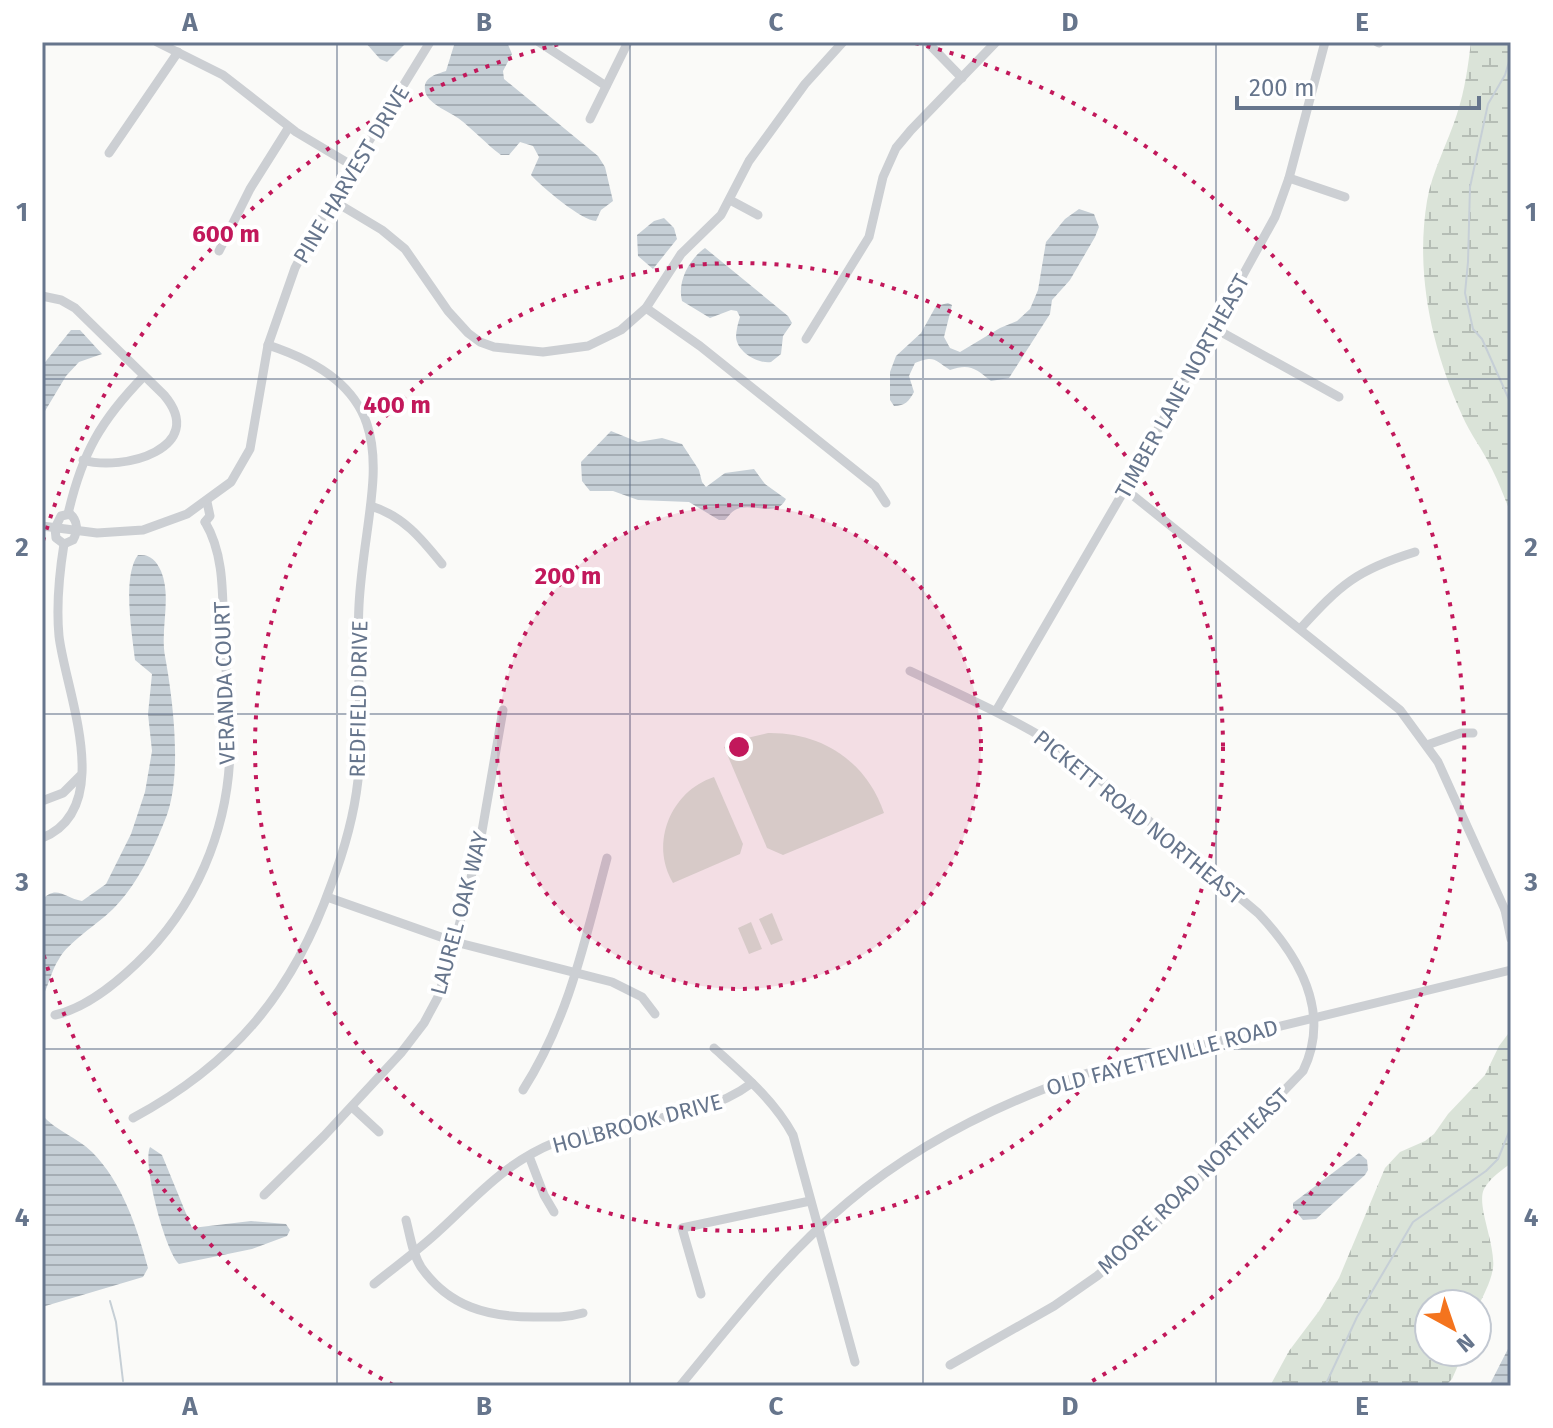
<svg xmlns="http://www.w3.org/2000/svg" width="1553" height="1428" font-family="'Fira Sans',sans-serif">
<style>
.wetland{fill:url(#wetland-marsh)}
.pitch{fill:#dae3d8}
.water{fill:url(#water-rules)}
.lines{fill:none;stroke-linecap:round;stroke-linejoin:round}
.stream{stroke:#c6cfd6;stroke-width:2}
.minor{stroke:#cccfd3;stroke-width:9}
.grid{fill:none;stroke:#66758c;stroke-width:2;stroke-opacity:0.55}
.ring{fill:none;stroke:#c2185b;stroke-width:4;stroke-dasharray:4 8}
.labels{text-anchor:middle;stroke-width:8;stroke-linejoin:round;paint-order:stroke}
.street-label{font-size:22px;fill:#66758c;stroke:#fff}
.centre{fill:#c2185b;stroke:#fff;stroke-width:4}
.ring-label{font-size:24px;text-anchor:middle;font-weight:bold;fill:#c2185b;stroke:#fff;stroke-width:8;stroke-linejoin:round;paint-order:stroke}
.neatline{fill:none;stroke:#66758c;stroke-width:3}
.grid-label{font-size:26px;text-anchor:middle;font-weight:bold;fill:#66758c}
</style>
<defs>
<pattern id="wetland-marsh" width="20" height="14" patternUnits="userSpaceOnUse" patternTransform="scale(2)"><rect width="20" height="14" fill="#dae3d8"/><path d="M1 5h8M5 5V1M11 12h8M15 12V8" fill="none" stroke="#b5bdb5"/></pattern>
<pattern id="water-rules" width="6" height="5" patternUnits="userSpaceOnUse" patternTransform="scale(2)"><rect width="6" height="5" fill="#c6cfd6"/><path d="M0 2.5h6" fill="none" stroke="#a5adb4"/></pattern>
</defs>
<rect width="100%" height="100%" fill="#fafaf8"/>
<!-- wetland -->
<g class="wetland">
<path d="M1471 42H1511V514C1505 499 1499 483 1492 469 1483 450 1470 434 1462 415 1432 349 1415 274 1427 201 1432 171 1448 143 1457 114 1465 90 1468 66 1471 42Z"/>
<path d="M1511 1030V1163C1502 1170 1490 1178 1484 1189 1476 1205 1496 1245 1493 1268 1491 1282 1483 1296 1477 1309V1304H1429V1352H1464L1452 1379 1445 1386H1270L1289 1351 1319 1311 1339 1278 1385 1168 1400 1152 1425 1141 1434 1134 1448 1114 1485 1075 1499 1046Z"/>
</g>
<!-- pitch -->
<g class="pitch">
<path d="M768 733C822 732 867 762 884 813L783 855 767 848 724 747 747 738Z"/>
<path d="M714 777 743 844 740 854 673 883C649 843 671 791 714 777Z"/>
<polygon points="772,913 783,940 771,945 759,919"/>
<polygon points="751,922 762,949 749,954 738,928"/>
</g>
<!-- water -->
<g class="water">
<polygon points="365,42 407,42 387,62 380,59"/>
<path d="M455 42H507L512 54 503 71 504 79 598 156 605 167 613 201 601 210 596 221C582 221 542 187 531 175L539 157 533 146 520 142 509 155H501C486 144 473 129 458 118 448 111 426 103 425 90 423 77 437 74 446 71Z"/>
<path d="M1079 209 1094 214 1099 227 1095 237 1070 280 1052 300 1050 314 1009 378 991 381C976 369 970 363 950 370 934 360 935 355 915 363L909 376 914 392C909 401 905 406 894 406L890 400V372L896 356 921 333 936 306 948 303 952 305 944 337 950 348 960 352 1000 328 1017 321 1030 309 1038 290 1046 242 1065 219Z"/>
<polygon points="664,218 674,228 677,239 653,269 638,256 637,235 654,221"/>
<path d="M705 248 788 316 792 323 783 336 781 354 771 362C758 364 737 352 736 337 736 331 738 323 740 317L737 311 731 310 710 318 682 301C677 282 689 259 705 248Z"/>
<polygon points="71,330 80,330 102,354 79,362 66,376 42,416 42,366"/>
<path d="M611 431 638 442 662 438 682 444 699 470 702 482 706 487 725 473 754 469 765 484 786 499C776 519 751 501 735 510 731 512 728 517 725 520H719L689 502 638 500 613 491H590L582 481 581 462Z"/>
<path d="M138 555C150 554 156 560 161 571 172 597 160 629 165 656 173 700 183 778 165 820 152 852 138 884 113 909 98 924 68 942 59 959 51 971 49 985 42 998V900C56 884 65 898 82 901L106 884 131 834 145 792 152 751 148 714 152 674 135 660C132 634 122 576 138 555Z"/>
<path d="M42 1115C56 1131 77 1137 92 1152 122 1182 137 1227 148 1268L143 1277 42 1307Z"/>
<path d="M150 1147 162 1155 192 1228 251 1221 286 1224 290 1230 287 1236 252 1249 179 1264C165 1251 142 1163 150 1147Z"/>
<polygon points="1359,1153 1367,1160 1368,1170 1365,1175 1316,1219 1303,1220 1293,1208 1293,1203"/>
<polygon points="1511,1343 1511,1386 1489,1386"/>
</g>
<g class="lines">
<!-- stream -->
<g class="stream">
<polyline points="1511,55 1505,75 1488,104 1470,187 1468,262 1465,293 1473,329 1482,339 1511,404"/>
<polyline points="110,1301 116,1322 123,1381"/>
<polyline points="1325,1386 1357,1317 1413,1222 1486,1171 1498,1159 1511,1127"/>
</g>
<!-- minor -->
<g class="minor">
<polyline points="157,42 223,75 296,132 353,166"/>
<polyline points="539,42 606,86"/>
<polyline points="927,42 962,78"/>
<polyline points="1377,42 1379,43"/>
<polyline points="590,119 628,42"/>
<polyline points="109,153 178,52"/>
<polyline points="1289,178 1345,197"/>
<polyline points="332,200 382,230 405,249 448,311 468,333 480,342 494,347 543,352 588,346 621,330 646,308 681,254 721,215 749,161 805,84 843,42"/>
<polyline points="730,200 758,215"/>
<polyline points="219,251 250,189 289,127"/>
<path d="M42 296 61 300 75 308 164 395C209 448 123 472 83 460"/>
<polyline points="646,308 700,346 875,486 886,503"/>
<polyline points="1214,328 1339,397"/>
<polyline points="806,339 869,237 883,177 896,148 911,130 996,42"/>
<polyline points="1125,489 1400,710 1438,762 1505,910 1511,916"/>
<path d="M371 506C403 516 421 538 442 564"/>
<path d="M68 514C82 453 101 420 144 376"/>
<path d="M70 514C78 521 78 531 73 540L64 544 56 538 55 528 61 516Z"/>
<polyline points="205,522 210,516 207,502"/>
<polyline points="42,526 97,533 143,530 187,514 231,482 250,449 268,345 295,268 315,229 430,42"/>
<path d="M1300 629C1341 584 1357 570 1415 552"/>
<path d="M910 671C965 697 1020 721 1071 755L1258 913C1298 955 1332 1012 1303 1071L1151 1229 1097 1276 1054 1306 950 1365"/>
<polyline points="996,711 1125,489 1275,217 1289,178 1325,42"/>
<polyline points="1427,745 1461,733 1473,733"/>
<polyline points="42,801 63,793 80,776"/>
<path d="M42 838C117 808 65 690 59 636 56 604 59 575 64 544"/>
<polyline points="327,897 455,942 612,982 642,997 655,1014"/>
<polyline points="1505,910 1511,939"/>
<path d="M55 1015C86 1008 114 985 137 963 195 908 228 831 230 751 231 714 226 677 224 641 222 601 226 557 205 522"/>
<path d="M714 1048C744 1075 774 1100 793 1135L855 1362"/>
<path d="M523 1090C569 1018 585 940 607 858"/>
<polyline points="352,1107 379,1132"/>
<path d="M133 1118C234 1064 293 992 331 885 344 851 354 816 358 780 363 722 356 663 359 605 365 487 419 395 268 345"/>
<polyline points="529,1156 544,1195 554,1212"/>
<polyline points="264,1195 324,1136 401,1053 424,1023 438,997 455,942 481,837 503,710"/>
<path d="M406 1220C410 1235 412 1253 421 1267 449 1307 488 1317 534 1317 551 1317 566 1318 583 1313"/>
<path d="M374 1284C396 1266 420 1249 440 1230 478 1195 506 1162 556 1142 619 1117 696 1125 752 1083"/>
<polyline points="701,1294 682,1228 810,1201"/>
<path d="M680 1386C733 1322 784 1255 848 1202 918 1143 1002 1102 1088 1073L1511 970"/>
</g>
</g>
<!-- grid -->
<path class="grid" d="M337 42V1386M630 42V1386M923 42V1386M1216 42V1386M42 379H1511M42 714H1511M42 1049H1511"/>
<!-- distance rings -->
<circle cx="739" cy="747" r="242" fill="#c2185b" fill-opacity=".12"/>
<g class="ring">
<circle cx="739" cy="747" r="242"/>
<circle cx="739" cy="747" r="484"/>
<path d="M393 1385A726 726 0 0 1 43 953M43 541A726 726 0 0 1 563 43M915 43A726 726 0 0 1 1085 1385"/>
</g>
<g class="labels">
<!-- street labels -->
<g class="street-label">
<text transform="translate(351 174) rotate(-59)" y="8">PINE HARVEST DRIVE</text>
<text transform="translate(1182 386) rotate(-61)" y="8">TIMBER LANE NORTHEAST</text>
<text transform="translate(224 683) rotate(-92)" y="8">VERANDA COURT</text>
<text transform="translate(358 699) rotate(-89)" y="8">REDFIELD DRIVE</text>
<text transform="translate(1139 817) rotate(39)" y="8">PICKETT ROAD NORTHEAST</text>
<text transform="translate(459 913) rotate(-75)" y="8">LAUREL OAK WAY</text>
<text transform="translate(1162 1057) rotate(-15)" y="8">OLD FAYETTEVILLE ROAD</text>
<text transform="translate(637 1123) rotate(-15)" y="8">HOLBROOK DRIVE</text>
<text transform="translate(1193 1181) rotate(-44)" y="8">MOORE ROAD NORTHEAST</text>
</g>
</g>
<circle cx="739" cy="747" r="12" class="centre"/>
<g class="ring-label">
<text x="226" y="242">600 m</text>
<text x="397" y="413">400 m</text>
<text x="568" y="584">200 m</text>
</g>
<!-- border -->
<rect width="1553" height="1428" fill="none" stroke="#ffffff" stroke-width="88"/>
<!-- north arrow -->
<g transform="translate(1453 1328) rotate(140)"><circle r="38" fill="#ffffff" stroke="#c2c8d1" stroke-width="2"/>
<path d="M0-6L14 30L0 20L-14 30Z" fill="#f4741e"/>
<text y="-12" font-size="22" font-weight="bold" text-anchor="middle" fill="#66758c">N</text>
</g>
<!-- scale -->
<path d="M1237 96v12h242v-12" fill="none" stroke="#66758c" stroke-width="4"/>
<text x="1249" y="96" font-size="24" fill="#66758c" stroke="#ffffff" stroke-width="6" paint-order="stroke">200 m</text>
<rect x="44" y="44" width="1465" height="1340" class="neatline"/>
<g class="grid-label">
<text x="190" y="31">A</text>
<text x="484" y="31">B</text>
<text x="776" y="31">C</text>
<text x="1070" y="31">D</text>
<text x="1362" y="31">E</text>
<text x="22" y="221">1</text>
<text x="1531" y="221">1</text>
<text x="22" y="556">2</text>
<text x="1531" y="556">2</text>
<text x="22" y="891">3</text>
<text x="1531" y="891">3</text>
<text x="22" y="1226">4</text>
<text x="1531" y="1226">4</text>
<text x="190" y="1415">A</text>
<text x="484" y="1415">B</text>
<text x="776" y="1415">C</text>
<text x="1070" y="1415">D</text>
<text x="1362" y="1415">E</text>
</g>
</svg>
